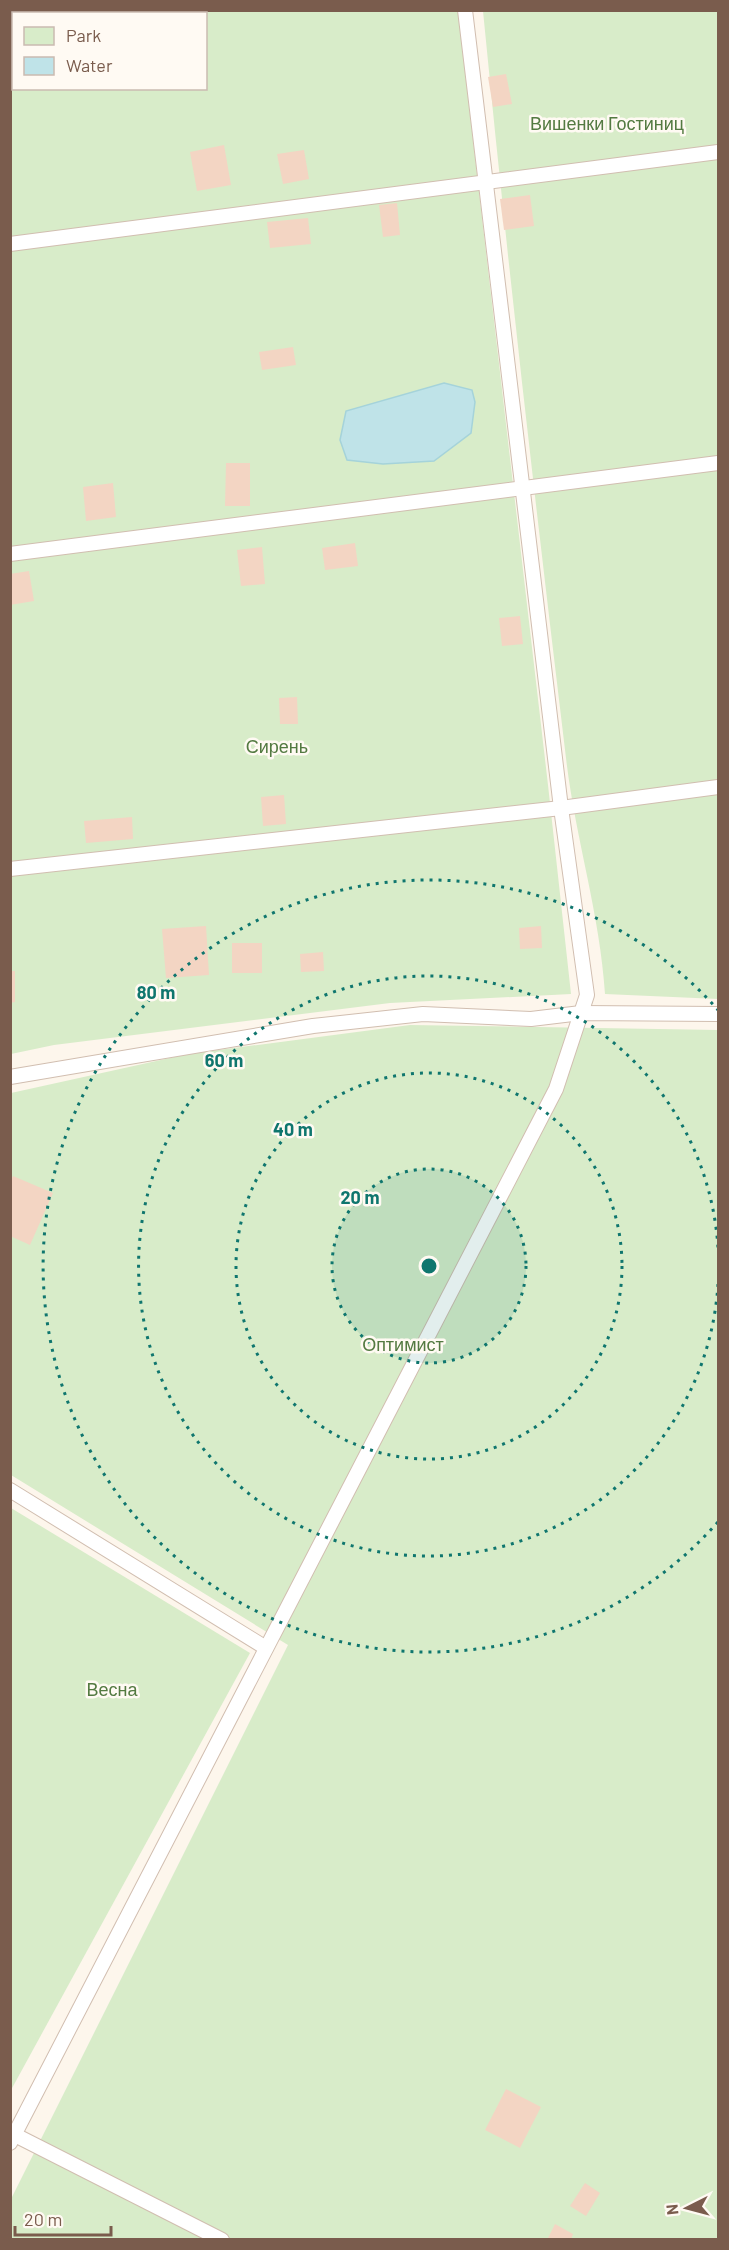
<svg xmlns="http://www.w3.org/2000/svg" width="729" height="2250" font-family="Barlow,sans-serif">
<style>
.green{fill:#d8ecc9;fill-rule:evenodd}
.water{fill:#bfe3e8;stroke:#a5d3da;stroke-width:1.5}
.building{fill:#f3d5c3}
.lines{fill:none;stroke-linecap:round;stroke-linejoin:round}
.lane-casing{stroke:#d1beb0;stroke-width:16}
.lane{stroke:#fff;stroke-width:14}
.ring{fill:none;stroke:#0f766e;stroke-width:3;stroke-dasharray:3 6}
.labels{text-anchor:middle;stroke-width:5;stroke-linejoin:round;paint-order:stroke}
.park-label{font-size:18px;fill:#537a41;stroke:#fffaf3}
.centre{fill:#0f766e;stroke:#fffaf3;stroke-width:3}
.ring-label{font-size:18px;text-anchor:middle;font-weight:bold;fill:#0f766e;stroke:#fffaf3;stroke-width:5;stroke-linejoin:round;paint-order:stroke}
</style>
<rect width="100%" height="100%" fill="#fdf6ec"/>
<!-- green -->
<g class="green">
<path d="M10 11H458L548 785 571 994 390 1003 54 1045 11 1054ZM14 14H206V88H14Z"/>
<path d="M483 11H718V999L605 994C600 914 575 837 566 758 536 509 507 260 483 11Z"/>
<polygon points="410,1025 718,1030 718,2239 11,2239 10,2201 288,1645 11,1475 11,1093 188,1054"/>
<polygon points="11,1508 250,1653 11,2090"/>
</g>
<!-- water -->
<polygon class="water" points="444,383 472,390 475,402 471,433 434,461 383,464 347,460 340,440 346,411"/>
<!-- building -->
<g class="building">
<polygon points="140,10 172,10 172,14 141,14"/>
<polygon points="506,74 512,104 493,107 488,77"/>
<polygon points="224,145 231,185 197,191 190,152"/>
<polygon points="304,150 309,179 283,184 277,154"/>
<polygon points="530,195 534,226 504,230 500,199"/>
<polygon points="397,203 400,235 383,237 379,205"/>
<polygon points="308,218 311,244 270,248 267,222"/>
<polygon points="293,347 296,365 262,370 259,352"/>
<polygon points="226,463 250,463 250,506 225,506"/>
<polygon points="113,483 116,517 86,521 83,487"/>
<polygon points="355,543 358,566 325,570 322,548"/>
<polygon points="262,547 265,584 241,586 237,550"/>
<polygon points="29,571 34,601 10,605 10,574"/>
<polygon points="520,616 523,644 502,646 499,618"/>
<polygon points="297,697 298,724 280,724 279,698"/>
<polygon points="284,795 286,824 263,826 261,797"/>
<polygon points="132,817 133,839 86,843 84,821"/>
<polygon points="206,926 209,975 166,978 162,929"/>
<polygon points="541,926 542,948 520,949 519,928"/>
<rect x="232" y="943" width="30" height="30"/>
<polygon points="323,952 324,971 301,972 300,954"/>
<polygon points="10,971 15,971 15,1002 10,1003"/>
<polygon points="13,1176 53,1193 30,1245 10,1236 10,1182"/>
<polygon points="506,2089 541,2107 520,2148 485,2130"/>
<polygon points="585,2183 600,2193 586,2216 570,2206"/>
<polygon points="555,2224 573,2234 571,2240 547,2240"/>
</g>
<g class="lines">
<!-- lane casing -->
<g class="lane-casing">
<g id="lane">
<polyline points="10,244 718,152"/>
<polyline points="10,554 718,463"/>
<polyline points="10,869 561,808 718,787"/>
<polyline points="10,1077 313,1026 423,1014 531,1019 581,1013 718,1014"/>
<polyline points="10,1490 266,1648"/>
<polyline points="15,2135 222,2240"/>
<polyline points="10,2143 556,1089 587,995 561,808 465,10"/>
</g>
</g>
<!-- lane -->
<use href="#lane" class="lane"/>
</g>
<!-- distance rings -->
<circle cx="429" cy="1266" r="97" fill="#0f766e" fill-opacity=".12"/>
<g class="ring">
<circle cx="429" cy="1266" r="97"/>
<circle cx="429" cy="1266" r="193"/>
<path d="M718 1284A290 290 0 1 1 718 1248"/>
<path d="M718 1522A386 386 0 1 1 718 1010"/>
</g>
<g class="labels">
<!-- park labels -->
<g class="park-label">
<text x="607" y="130">Вишенки Гостиниц</text>
<text x="277" y="753">Сирень</text>
<text x="403" y="1351">Оптимист</text>
<text x="112" y="1696">Весна</text>
</g>
</g>
<circle cx="429" cy="1266" r="9" class="centre"/>
<g class="ring-label">
<text x="156" y="999">80 m</text>
<text x="224" y="1067">60 m</text>
<text x="293" y="1136">40 m</text>
<text x="360" y="1204">20 m</text>
</g>
<!-- border -->
<rect width="729" height="2250" fill="none" stroke="#7a5c4d" stroke-width="24"/>
<!-- legend -->
<rect x="12" y="12" width="195" height="78" fill="#fffaf3" stroke="#cabbb1" stroke-width="1.5"/>
<rect x="24" y="27" width="30" height="18" fill="#d8ecc9" stroke="#cabbb1" stroke-width="1.5"/>
<text x="66" y="42" font-size="18" fill="#7a5c4d">Park</text>
<rect x="24" y="57" width="30" height="18" fill="#bfe3e8" stroke="#cabbb1" stroke-width="1.5"/>
<text x="66" y="72" font-size="18" fill="#7a5c4d">Water</text>
<!-- north arrow -->
<g transform="translate(687 2208) rotate(264)" stroke="#fffaf3" stroke-width="4.5" paint-order="stroke">
<path d="M0-4.5L10 22L0 15L-10 22Z" fill="#7a5c4d"/>
<text y="-9" font-size="16" font-weight="bold" text-anchor="middle" fill="#7a5c4d">N</text>
</g>
<!-- scale -->
<path d="M15 2226v9h96v-9" fill="none" stroke="#7a5c4d" stroke-width="3"/>
<text x="24" y="2226" font-size="18" fill="#7a5c4d" stroke="#fffaf3" stroke-width="4.5" paint-order="stroke">20 m</text>
</svg>
